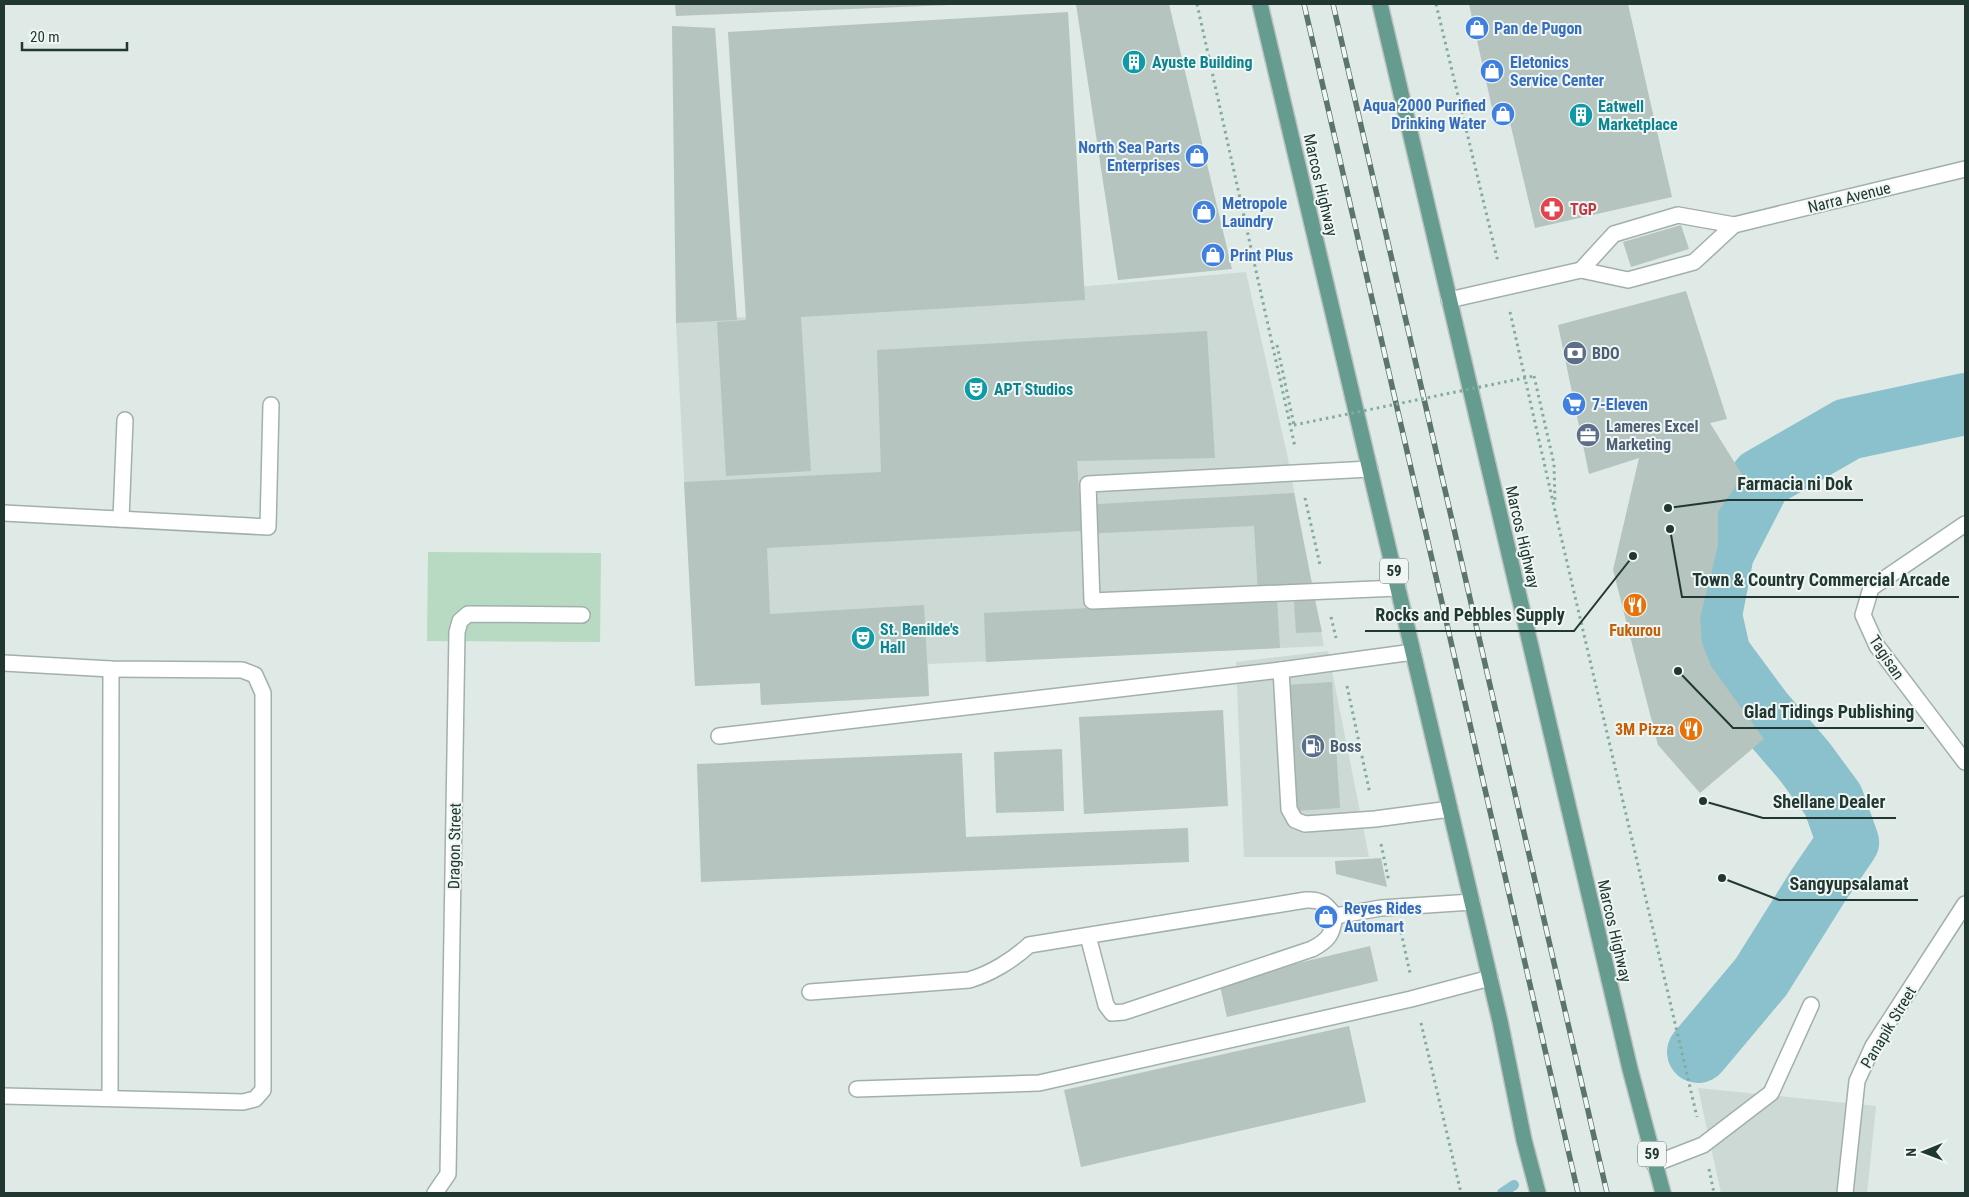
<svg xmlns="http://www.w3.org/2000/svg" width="1969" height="1197" font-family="'Roboto Condensed',sans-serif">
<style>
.built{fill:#cdd9d4}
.green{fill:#b9dac2}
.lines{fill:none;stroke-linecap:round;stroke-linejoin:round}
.stream{stroke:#8ac1cc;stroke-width:10}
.river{stroke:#8ac1cc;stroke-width:62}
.building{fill:#b5c4be}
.service-casing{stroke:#a2b0ac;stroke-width:18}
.minor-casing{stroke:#a2b0ac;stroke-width:18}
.primary-casing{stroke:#bcc3c2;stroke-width:18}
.path{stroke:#81ab9e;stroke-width:3;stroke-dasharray:2.5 4;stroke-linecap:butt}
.service{stroke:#fff;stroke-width:15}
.minor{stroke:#fff;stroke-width:15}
.primary{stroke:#669c8f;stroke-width:15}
.rail-casing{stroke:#5b746e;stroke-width:5.5}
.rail{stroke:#eff6f3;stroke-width:4;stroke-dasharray:11;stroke-linecap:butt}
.path-bridge{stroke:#81ab9e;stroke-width:3;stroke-dasharray:2.5 4;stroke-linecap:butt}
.labels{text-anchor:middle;stroke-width:4;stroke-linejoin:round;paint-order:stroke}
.shield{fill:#eff6f3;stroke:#5f716c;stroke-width:1}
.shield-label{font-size:15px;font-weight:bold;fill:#213832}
.shop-label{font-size:16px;font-weight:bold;fill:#366cbe;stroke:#eff6f3;text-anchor:start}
.culture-label{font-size:16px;font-weight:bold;fill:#0d838f;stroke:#eff6f3;text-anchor:start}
.street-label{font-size:16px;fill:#213832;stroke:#eff6f3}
.health-label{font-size:16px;font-weight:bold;fill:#be3a42;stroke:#eff6f3;text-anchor:start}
.service-label{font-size:16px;font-weight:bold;fill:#4e5e75;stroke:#eff6f3;text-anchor:start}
.food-label{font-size:16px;font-weight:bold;fill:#c56008;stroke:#eff6f3}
.leader{fill:none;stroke:#213832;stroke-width:2}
.callout-dot{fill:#213832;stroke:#eff6f3;stroke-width:2}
.callout-label{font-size:18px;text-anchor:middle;font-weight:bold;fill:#213832;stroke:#eff6f3;stroke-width:4;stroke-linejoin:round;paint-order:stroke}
</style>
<rect width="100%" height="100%" fill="#dfe9e5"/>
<!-- built -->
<g class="built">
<polygon points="1246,272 1287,454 1324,646 928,664 929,696 761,705 760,683 695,686 676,323"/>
<polygon points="1328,651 1369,857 1244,857 1236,662"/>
<polygon points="1698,1088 1876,1106 1867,1193 1721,1193"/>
</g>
<!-- green -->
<polygon class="green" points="428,552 601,553 600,642 427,641"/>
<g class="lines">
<!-- stream -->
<polyline class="stream" points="1502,1193 1514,1185"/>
<!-- river -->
<polyline class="river" points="1698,1052 1761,977 1818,886 1848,842 1833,800 1805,762 1763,713 1720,655 1711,615 1723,553 1761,479 1848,429 1965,404"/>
</g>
<!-- building -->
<g class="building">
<polygon points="675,4 951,4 951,5 676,16"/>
<polygon points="1076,4 1169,4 1232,269 1118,280"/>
<polygon points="1469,4 1628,4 1672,197 1535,228 1508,114 1494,117"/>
<polygon points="1068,12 1085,300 801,317 811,471 726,476 717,322 746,320 728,32"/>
<polygon points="672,26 715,28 737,320 676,323"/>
<polygon points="1681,225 1689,249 1631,267 1623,242"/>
<polygon points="1686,291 1727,419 1710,423 1743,476 1718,512 1718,546 1700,618 1702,643 1711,666 1764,739 1700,793 1658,745 1613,570 1639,458 1589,474 1558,325"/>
<polygon points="1207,331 1215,458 1077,461 1080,505 1294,493 1313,589 1258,593 1254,526 1103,533 1081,534 1081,531 767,548 770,614 924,605 929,696 761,705 760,683 695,686 684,482 881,472 877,350"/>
<polygon points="1277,599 1280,648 986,662 984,613"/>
<polygon points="1315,600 1322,632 1296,633 1294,601"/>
<polygon points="1332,682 1340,808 1295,811 1286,685"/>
<polygon points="1223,710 1228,806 1084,814 1079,717"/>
<polygon points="1062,749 1064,811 996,813 994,752"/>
<polygon points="962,753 966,837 1188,828 1189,862 701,882 697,764"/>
<polygon points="1381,858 1387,887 1336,874 1335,861"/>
<polygon points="1370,946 1378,981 1227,1017 1219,982"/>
<polygon points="1349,1026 1366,1102 1081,1167 1064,1090"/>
</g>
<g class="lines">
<!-- service casing -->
<g class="service-casing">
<g id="service">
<polyline points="1370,469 1088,484 1092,601 1398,588"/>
<polyline points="1413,652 1281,670 1289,809 1295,820 1305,824 1375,819 1450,809"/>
<polyline points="719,736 1281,670"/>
<polyline points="1335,916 1381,908 1472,902"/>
<path d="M810 992 969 980C990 974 1013 960 1029 945L1306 900C1321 899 1326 904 1335 916 1332 935 1329 940 1312 949L1124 1012 1112 1013 1106 1005 1088 936"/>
<polyline points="857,1089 1039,1083 1411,999 1490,978"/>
<polyline points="1654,1164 1703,1145 1771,1093 1811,1005"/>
</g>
</g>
<!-- minor casing -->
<g class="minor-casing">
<g id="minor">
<polyline points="1581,270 1614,234 1678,215 1734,225 1965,169"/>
<polyline points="1449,300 1581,270 1628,280 1694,262 1734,225"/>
<polyline points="4,513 268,527 271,405"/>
<polyline points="121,519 125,420"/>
<polyline points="1965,524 1871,588 1863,615 1877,646 1965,762"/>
<polyline points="4,663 111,669 242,670 255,675 263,693 263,1090 255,1099 243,1102 4,1096"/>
<polyline points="110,1098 111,669"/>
<polyline points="435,1193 448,1174 457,632 460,621 468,614 582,615"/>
<polyline points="1845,1193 1857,1081 1873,1046 1965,904"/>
</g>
</g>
<!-- primary casing -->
<g class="primary-casing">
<g id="primary">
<polyline points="1260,4 1500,1021 1524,1140 1538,1193"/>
<polyline points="1380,4 1630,1069 1663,1193"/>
</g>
</g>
<!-- path -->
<g class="path">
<polyline points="1197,4 1295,447"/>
<polyline points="1436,4 1498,262"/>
<polyline points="1510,312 1555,511 1697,1117"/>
<polyline points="1277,345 1294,425"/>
<polyline points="1534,376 1554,464 1555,503"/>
<polyline points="1305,498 1320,565"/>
<polyline points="1331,617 1336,638"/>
<polyline points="1347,686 1370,794"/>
<polyline points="1381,844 1389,882"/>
<polyline points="1401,932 1410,973"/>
<polyline points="1421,1023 1461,1193"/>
<polyline points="1709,1169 1714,1193"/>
</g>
<!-- service -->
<use href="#service" class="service"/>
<!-- minor -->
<use href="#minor" class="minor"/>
<!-- primary -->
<use href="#primary" class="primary"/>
<!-- rail casing -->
<g class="rail-casing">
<g id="rail">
<polyline points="1304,4 1578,1193"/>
<polyline points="1333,4 1607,1193"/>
</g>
</g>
<!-- rail -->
<use href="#rail" class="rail"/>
<!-- path-bridge -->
<polyline class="path-bridge" points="1294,425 1534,376"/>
</g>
<!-- icons -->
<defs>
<g id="shop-disc" transform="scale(1.25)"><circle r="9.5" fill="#3f7fe0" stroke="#eff6f3"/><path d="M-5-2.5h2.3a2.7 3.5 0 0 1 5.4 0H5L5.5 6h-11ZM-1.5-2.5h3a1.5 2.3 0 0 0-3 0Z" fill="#fff"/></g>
<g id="building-disc" transform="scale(1.25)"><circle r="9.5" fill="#0f9aa8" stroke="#eff6f3"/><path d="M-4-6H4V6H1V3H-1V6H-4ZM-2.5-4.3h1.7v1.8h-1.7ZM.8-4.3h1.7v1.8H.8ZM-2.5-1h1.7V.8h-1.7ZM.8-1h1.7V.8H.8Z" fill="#fff"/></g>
<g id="pharmacy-disc" transform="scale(1.25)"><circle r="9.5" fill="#e0444e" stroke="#eff6f3"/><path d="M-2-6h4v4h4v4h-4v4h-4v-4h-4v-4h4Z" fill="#fff"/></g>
<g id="bank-disc" transform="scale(1.25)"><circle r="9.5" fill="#5c6f8a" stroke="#eff6f3"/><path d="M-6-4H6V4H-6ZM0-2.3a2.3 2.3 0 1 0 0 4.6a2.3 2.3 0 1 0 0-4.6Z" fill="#fff"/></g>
<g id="theatre-disc" transform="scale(1.25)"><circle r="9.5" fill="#0f9aa8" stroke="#eff6f3"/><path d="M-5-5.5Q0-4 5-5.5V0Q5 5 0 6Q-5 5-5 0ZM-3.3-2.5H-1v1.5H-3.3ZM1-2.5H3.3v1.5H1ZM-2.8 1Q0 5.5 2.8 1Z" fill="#fff"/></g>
<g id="supermarket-disc" transform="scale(1.25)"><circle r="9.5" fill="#3f7fe0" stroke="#eff6f3"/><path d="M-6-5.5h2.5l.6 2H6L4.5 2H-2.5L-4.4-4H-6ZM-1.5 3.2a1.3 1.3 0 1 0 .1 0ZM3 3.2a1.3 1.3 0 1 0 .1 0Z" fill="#fff"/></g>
<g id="office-disc" transform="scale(1.25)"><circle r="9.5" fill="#5c6f8a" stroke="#eff6f3"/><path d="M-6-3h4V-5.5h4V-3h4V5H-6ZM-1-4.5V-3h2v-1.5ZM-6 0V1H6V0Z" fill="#fff"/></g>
<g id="restaurant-disc" transform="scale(1.25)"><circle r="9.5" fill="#e8710a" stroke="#eff6f3"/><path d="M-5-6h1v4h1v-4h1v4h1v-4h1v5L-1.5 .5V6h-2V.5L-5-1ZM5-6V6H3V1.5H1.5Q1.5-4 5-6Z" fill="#fff"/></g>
<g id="fuel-disc" transform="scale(1.25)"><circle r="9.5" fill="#5c6f8a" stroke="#eff6f3"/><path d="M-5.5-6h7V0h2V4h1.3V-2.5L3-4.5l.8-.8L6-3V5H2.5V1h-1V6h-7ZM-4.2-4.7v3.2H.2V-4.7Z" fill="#fff"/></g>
</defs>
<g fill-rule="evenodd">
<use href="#shop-disc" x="1477" y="28"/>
<use href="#building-disc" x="1134" y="62"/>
<use href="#shop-disc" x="1492" y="71"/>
<use href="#shop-disc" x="1503" y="114"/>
<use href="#building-disc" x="1581" y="115"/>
<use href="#shop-disc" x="1197" y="156"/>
<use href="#pharmacy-disc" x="1552" y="209"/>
<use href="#shop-disc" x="1204" y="212"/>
<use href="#shop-disc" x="1213" y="255"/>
<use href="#bank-disc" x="1575" y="353"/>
<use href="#theatre-disc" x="976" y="389"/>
<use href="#supermarket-disc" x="1574" y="404"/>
<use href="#office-disc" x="1588" y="435"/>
<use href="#restaurant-disc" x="1635" y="605"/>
<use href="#theatre-disc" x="863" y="638"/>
<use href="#restaurant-disc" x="1691" y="729"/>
<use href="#fuel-disc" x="1313" y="746"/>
<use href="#shop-disc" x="1326" y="917"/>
</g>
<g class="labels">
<!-- shield labels -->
<g class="shield">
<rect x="1380" y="558.5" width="28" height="25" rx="4"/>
<rect x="1638" y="1141.5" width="28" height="25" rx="4"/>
</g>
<g class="shield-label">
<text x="1394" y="576">59</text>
<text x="1652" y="1159">59</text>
</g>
<!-- shop labels -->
<g class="shop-label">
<text x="1494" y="34">Pan de Pugon</text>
<text x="1510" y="68">Eletonics<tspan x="1510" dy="18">Service Center</tspan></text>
<text x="1486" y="111" text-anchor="end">Aqua 2000 Purified<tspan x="1486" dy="18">Drinking Water</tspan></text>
<text x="1180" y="153" text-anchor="end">North Sea Parts<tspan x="1180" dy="18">Enterprises</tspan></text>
<text x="1222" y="209">Metropole<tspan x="1222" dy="18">Laundry</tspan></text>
<text x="1230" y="261">Print Plus</text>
<text x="1592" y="410">7-Eleven</text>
<text x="1344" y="914">Reyes Rides<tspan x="1344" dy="18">Automart</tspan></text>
</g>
<!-- culture labels -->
<g class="culture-label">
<text x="1152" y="68">Ayuste Building</text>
<text x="1598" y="112">Eatwell<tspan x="1598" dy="18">Marketplace</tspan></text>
<text x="994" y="395">APT Studios</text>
<text x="880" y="635">St. Benilde's<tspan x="880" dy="18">Hall</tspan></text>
</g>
<!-- street labels -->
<g class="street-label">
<text transform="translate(1321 185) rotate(77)" y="6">Marcos Highway</text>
<text transform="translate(1849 197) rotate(-14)" y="6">Narra Avenue</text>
<text transform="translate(1523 537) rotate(77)" y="6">Marcos Highway</text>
<text transform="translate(1887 657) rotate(56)" y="6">Tagisan</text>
<text transform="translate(454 846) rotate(-89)" y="6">Dragon Street</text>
<text transform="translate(1615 931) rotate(77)" y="6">Marcos Highway</text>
<text transform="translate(1888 1027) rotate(-59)" y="6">Panapik Street</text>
</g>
<!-- health labels -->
<g class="health-label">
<text x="1570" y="215">TGP</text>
</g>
<!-- service labels -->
<g class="service-label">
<text x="1592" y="359">BDO</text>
<text x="1606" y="432">Lameres Excel<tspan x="1606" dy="18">Marketing</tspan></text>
<text x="1330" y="752">Boss</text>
</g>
<!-- food labels -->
<g class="food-label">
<text x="1635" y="636">Fukurou</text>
<text x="1674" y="735" text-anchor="end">3M Pizza</text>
</g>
</g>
<!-- callouts -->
<path class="leader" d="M1668 508L1728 500H1863M1670 529L1682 597H1959M1633 556L1574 631H1365M1678 671L1733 728H1924M1703 801L1763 818H1896M1722 878L1779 900H1918"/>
<g class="callout-dot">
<circle cx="1668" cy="508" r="5"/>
<circle cx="1670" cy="529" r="5"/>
<circle cx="1633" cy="556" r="5"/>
<circle cx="1678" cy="671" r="5"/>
<circle cx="1703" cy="801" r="5"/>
<circle cx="1722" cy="878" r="5"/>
</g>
<g class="callout-label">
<text x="1795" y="490">Farmacia ni Dok</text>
<text x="1821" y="586">Town &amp; Country Commercial Arcade</text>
<text x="1470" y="621">Rocks and Pebbles Supply</text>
<text x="1829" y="718">Glad Tidings Publishing</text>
<text x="1829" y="808">Shellane Dealer</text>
<text x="1849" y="890">Sangyupsalamat</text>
</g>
<!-- border -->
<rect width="1969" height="1197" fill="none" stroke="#213832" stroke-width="10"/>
<!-- north arrow -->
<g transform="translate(1924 1152) rotate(269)" stroke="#eff6f3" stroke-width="4" paint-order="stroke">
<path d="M0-4L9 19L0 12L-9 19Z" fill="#213832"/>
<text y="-8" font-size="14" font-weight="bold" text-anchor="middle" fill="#213832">N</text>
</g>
<!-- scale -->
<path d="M22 42v8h105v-8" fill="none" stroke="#213832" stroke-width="2.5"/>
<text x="30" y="42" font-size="15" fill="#213832" stroke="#eff6f3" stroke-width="4" paint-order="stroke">20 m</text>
</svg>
